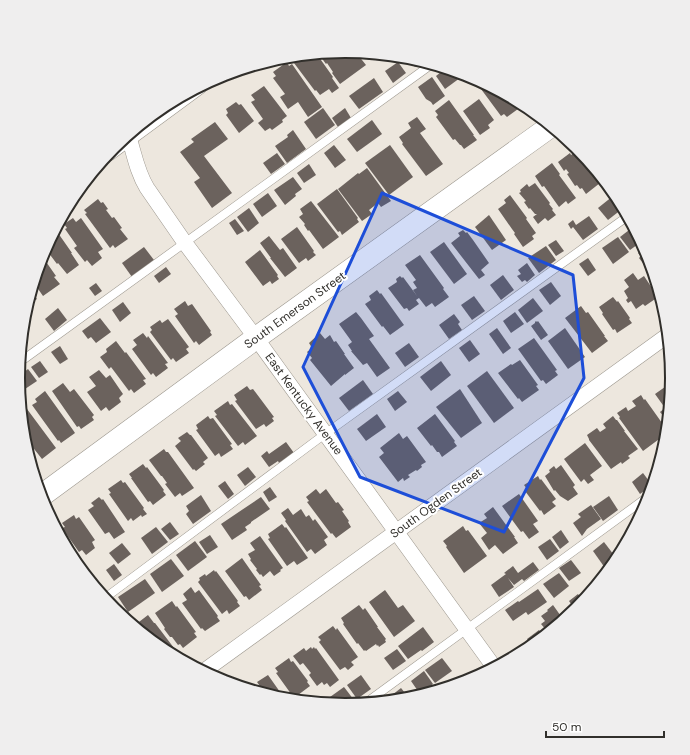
<svg xmlns="http://www.w3.org/2000/svg" width="690" height="755" font-family="'DM Sans',sans-serif">
<style>
.building{fill:#6b625d}
.lines{fill:none;stroke-linecap:round;stroke-linejoin:round}
.lane-casing{stroke:#9c978e;stroke-width:9}
.street-casing{stroke:#9c978e;stroke-width:16}
.secondary-casing{stroke:#9c978e;stroke-width:23}
.lane{stroke:#fff;stroke-width:8}
.street{stroke:#fff;stroke-width:15}
.secondary{stroke:#fff;stroke-width:22}
.marked{fill:#1d4ed8;fill-opacity:0.2;stroke:#1d4ed8;stroke-width:3;stroke-linejoin:round}
.labels{text-anchor:middle;stroke-width:4;stroke-linejoin:round;paint-order:stroke}
.street-label{font-size:12px;fill:#312f2b;stroke:#fff}
.rim{fill:none;stroke:#312f2b;stroke-width:2}
</style>
<rect width="100%" height="100%" fill="#ede7de"/>
<!-- building -->
<g class="building">
<polygon points="345,51 354,51 357,55 358,55 366,65 340,84 332,73 333,72 327,63 326,64 318,53"/>
<polygon points="316,53 333,77 332,78 339,88 332,93 329,89 320,95 316,90 315,91 294,63 300,58 298,55"/>
<polygon points="407,57 409,57 423,61 415,67 413,64 412,65 407,58 408,58"/>
<polygon points="287,62 289,66 292,64 322,107 308,117 298,102 288,109 280,97 285,94 273,78 276,76 273,72"/>
<polygon points="398,62 406,73 393,83 385,71"/>
<polygon points="446,68 463,73 464,75 445,89 436,76"/>
<polygon points="432,77 445,96 433,105 431,102 426,99 418,87"/>
<polygon points="374,78 383,92 359,109 349,96"/>
<polygon points="487,85 516,100 518,103 515,105 518,109 507,117 504,114 501,116 481,89"/>
<polygon points="264,86 287,116 282,120 283,122 272,130 270,128 265,131 258,123 263,119 251,102 255,100 251,95"/>
<polygon points="479,99 494,120 488,125 490,128 480,135 463,111"/>
<polygon points="449,100 474,135 473,135 477,140 464,149 461,145 460,145 455,139 453,140 436,117 438,115 435,111"/>
<polygon points="236,102 239,105 241,104 254,121 239,133 226,115 228,113 226,109"/>
<polygon points="323,108 335,125 316,139 304,122"/>
<polygon points="345,108 351,118 338,127 332,118"/>
<polygon points="417,117 426,129 420,133 443,164 426,176 402,144 403,143 399,137 411,128 408,123"/>
<polygon points="372,120 382,134 357,152 347,139"/>
<polygon points="215,122 228,139 204,156 232,193 212,208 194,182 200,178 180,152 194,142 191,139"/>
<polygon points="293,130 306,149 287,163 275,146 288,137 287,135"/>
<polygon points="334,145 346,160 335,168 324,153"/>
<polygon points="390,145 413,177 389,195 365,163"/>
<polygon points="578,150 598,177 596,178 600,183 586,194 582,188 580,189 577,185 575,186 567,174 569,173 566,169 564,171 558,162 570,153 571,155"/>
<polygon points="277,153 285,164 271,174 263,163"/>
<polygon points="552,163 560,174 559,175 576,198 568,204 566,201 559,207 544,186 542,187 535,176"/>
<polygon points="309,164 316,175 304,183 297,173"/>
<polygon points="367,168 391,201 381,207 378,203 369,210 372,214 362,221 338,189 358,173 359,174"/>
<polygon points="293,177 302,189 295,194 296,196 285,205 274,190"/>
<polygon points="535,183 550,203 549,204 553,209 552,210 556,215 548,221 545,218 538,224 533,217 537,214 535,214 530,208 529,209 524,202 526,201 519,193 521,192 520,190 527,184 529,187"/>
<polygon points="337,189 358,218 357,219 359,222 342,235 340,231 338,232 317,204"/>
<polygon points="268,193 277,206 262,217 253,204"/>
<polygon points="510,195 527,218 526,219 536,233 532,236 534,239 523,247 514,234 515,233 512,229 498,209 506,203 504,200"/>
<polygon points="613,196 622,209 608,220 598,208"/>
<polygon points="98,199 101,203 103,202 108,209 106,210 112,218 114,217 122,228 120,229 128,239 115,248 113,245 110,248 85,214 87,213 84,210"/>
<polygon points="311,201 339,237 323,249 309,230 308,231 304,225 305,224 299,217 303,214 300,209"/>
<polygon points="249,208 259,223 248,232 237,217"/>
<polygon points="489,215 506,240 492,250 475,227"/>
<polygon points="589,216 598,229 583,240 573,227 571,229 568,224 573,220 576,225"/>
<polygon points="73,218 76,222 81,218 103,249 98,252 102,258 92,266 87,260 85,262 74,248 77,246 65,229 67,228 64,224"/>
<polygon points="235,219 244,231 237,235 229,223"/>
<polygon points="297,227 314,251 313,252 316,255 308,261 306,258 299,263 281,239"/>
<polygon points="633,227 641,242 630,250 620,237"/>
<polygon points="463,230 466,233 467,232 473,240 489,263 481,270 485,275 479,279 451,243 460,236 458,233"/>
<polygon points="58,233 72,253 71,253 79,265 67,274 58,263 57,264 45,248 52,236 53,237"/>
<polygon points="269,236 280,250 283,248 297,268 285,277 270,258 271,258 260,243"/>
<polygon points="618,237 629,252 613,264 602,248"/>
<polygon points="556,240 564,251 556,256 548,245"/>
<polygon points="444,242 467,274 454,284 430,252"/>
<polygon points="546,246 556,260 539,273 528,258"/>
<polygon points="144,247 154,260 132,277 122,263"/>
<polygon points="645,248 647,253 652,269 651,270 647,265 645,266 639,258 641,256 638,253"/>
<polygon points="260,250 278,275 277,276 279,279 272,284 270,281 263,286 245,262"/>
<polygon points="420,255 444,288 443,289 449,297 435,307 432,303 426,307 419,298 416,300 419,304 409,311 407,308 404,309 388,288 397,282 396,279 400,276 402,278 403,277 417,296 413,290 417,288 413,282 416,280 405,265"/>
<polygon points="42,256 56,276 54,277 60,284 43,296 34,283"/>
<polygon points="588,258 596,270 588,276 579,264"/>
<polygon points="527,263 535,275 527,282 525,280 522,282 517,276 521,274 518,270"/>
<polygon points="166,267 171,274 159,283 154,276"/>
<polygon points="633,273 638,280 644,276 658,297 645,306 643,304 636,309 631,301 628,303 626,300 628,298 624,291 629,287 624,280"/>
<polygon points="503,275 514,290 501,300 490,285"/>
<polygon points="551,282 561,296 550,305 539,290"/>
<polygon points="96,283 102,291 95,296 89,288"/>
<polygon points="377,290 380,294 381,293 404,325 390,335 383,326 382,327 365,304 371,300 369,296"/>
<polygon points="31,291 37,299 26,306"/>
<polygon points="474,296 485,311 472,320 461,305"/>
<polygon points="613,297 617,302 618,301 630,318 629,319 632,323 617,333 615,329 613,330 602,314 603,313 599,307"/>
<polygon points="533,298 543,311 527,323 518,310"/>
<polygon points="185,301 188,306 192,304 211,331 210,332 212,335 199,345 196,341 194,343 175,316 178,314 174,309"/>
<polygon points="123,302 131,313 120,322 112,310"/>
<polygon points="581,306 586,313 588,312 605,336 604,336 608,341 592,353 565,318"/>
<polygon points="58,308 67,320 54,331 45,319"/>
<polygon points="356,312 361,318 374,336 369,339 390,368 377,377 367,363 363,365 351,351 352,351 348,345 352,342 339,324"/>
<polygon points="515,312 524,324 511,333 503,321"/>
<polygon points="454,314 460,322 458,324 462,330 449,339 439,325"/>
<polygon points="100,318 111,332 96,343 91,337 88,339 82,331"/>
<polygon points="168,319 189,347 186,349 189,353 176,362 173,358 171,360 150,332 152,330 150,327 160,320 162,323"/>
<polygon points="536,321 537,322 538,321 548,335 541,340 531,326 535,323 535,322"/>
<polygon points="497,328 511,348 503,354 489,334"/>
<polygon points="565,328 585,357 568,369 548,341"/>
<polygon points="143,333 147,338 148,336 168,363 165,364 168,368 156,377 153,373 151,375 132,349 137,345 133,340"/>
<polygon points="320,333 325,339 330,335 334,342 336,341 345,354 344,354 354,368 345,375 345,374 331,386 310,360 312,358 307,352 312,348 309,343"/>
<polygon points="534,338 557,370 555,371 558,375 546,384 543,380 541,381 518,349"/>
<polygon points="470,340 480,354 469,362 459,348"/>
<polygon points="116,341 125,353 126,352 146,379 143,380 146,384 134,393 131,389 129,391 111,367 109,369 100,357 107,352 106,349"/>
<polygon points="409,343 419,357 405,367 395,353"/>
<polygon points="60,346 68,359 60,364 51,352"/>
<polygon points="520,360 538,385 536,386 539,390 522,402 519,398 518,399 498,373 511,364 512,365"/>
<polygon points="40,361 48,372 39,378 31,367"/>
<polygon points="441,361 451,375 431,391 420,377"/>
<polygon points="28,369 37,381 22,391 19,387 18,377"/>
<polygon points="99,370 106,378 110,375 123,394 119,398 121,402 109,411 106,407 101,411 87,392 96,386 89,377"/>
<polygon points="487,371 514,408 494,423 467,386"/>
<polygon points="363,380 373,394 349,411 339,398"/>
<polygon points="672,382 668,422 660,412 665,408 655,394"/>
<polygon points="63,383 70,392 74,389 94,415 92,417 94,420 81,429 79,426 77,427 52,391"/>
<polygon points="247,386 250,390 253,389 274,417 272,418 274,421 266,427 264,424 256,429 235,401 237,400 234,395"/>
<polygon points="460,389 482,423 461,438 436,407"/>
<polygon points="45,391 73,430 75,433 61,443 59,440 58,441 32,405 37,402 35,399"/>
<polygon points="398,391 407,402 395,411 387,399"/>
<polygon points="641,395 644,400 645,399 667,430 666,434 643,451 619,418 620,417 617,413 626,407 628,411 636,406 632,401"/>
<polygon points="228,401 230,405 232,404 257,436 245,445 243,442 238,446 215,416 217,415 214,411"/>
<polygon points="27,409 56,448 42,459 31,445 30,446 26,441 25,442 24,441 21,413"/>
<polygon points="377,414 386,427 366,441 357,429"/>
<polygon points="435,414 455,441 454,442 457,446 442,457 439,452 437,452 432,445 431,446 417,428"/>
<polygon points="208,416 210,419 213,418 232,444 230,445 233,449 221,457 219,453 215,456 196,430 198,429 196,425"/>
<polygon points="613,416 616,420 617,420 625,431 624,431 638,449 628,456 630,458 622,464 621,462 611,469 589,440 589,439 587,435 597,428 600,432 606,428 603,424"/>
<polygon points="187,432 190,435 191,435 208,458 203,462 205,464 196,471 194,469 193,470 175,446 181,441 178,438"/>
<polygon points="399,433 403,439 407,436 426,462 421,465 422,467 417,471 416,470 408,475 410,477 404,481 403,478 398,482 379,457 384,453 380,448"/>
<polygon points="286,442 294,453 279,463 278,461 269,467 261,456 267,451 269,454"/>
<polygon points="585,443 602,466 590,475 594,480 588,484 584,479 581,482 564,459"/>
<polygon points="164,449 166,452 168,452 194,488 182,496 180,493 175,497 165,484 167,483 162,476 161,476 149,460"/>
<polygon points="143,464 146,468 147,467 164,490 163,491 166,495 153,505 150,501 148,502 131,478 132,478 129,474"/>
<polygon points="561,465 575,485 573,487 578,494 568,501 560,496 555,490 554,491 545,476 550,472 549,470 554,466 556,469"/>
<polygon points="248,467 256,477 245,486 237,475"/>
<polygon points="643,473 652,485 640,494 632,482"/>
<polygon points="538,476 540,480 541,479 556,499 552,502 556,506 544,515 541,510 540,511 525,491 527,489 524,485"/>
<polygon points="121,480 123,483 125,482 144,508 143,509 147,514 142,517 141,515 133,521 131,518 128,521 109,494 111,493 108,489"/>
<polygon points="225,481 234,494 228,499 218,486"/>
<polygon points="270,487 277,497 269,502 263,492"/>
<polygon points="316,489 320,494 326,489 336,503 338,502 344,510 342,511 349,521 348,522 351,527 336,538 332,533 331,534 307,502 309,501 306,497"/>
<polygon points="519,494 538,521 533,524 539,532 529,539 523,531 521,532 502,506"/>
<polygon points="201,495 211,511 193,524 186,514 189,511 186,506"/>
<polygon points="609,496 618,510 603,521 593,507"/>
<polygon points="99,497 102,500 103,499 125,532 114,539 109,532 105,534 88,510 94,506 91,503"/>
<polygon points="261,497 270,509 251,522 251,523 245,527 247,530 232,540 221,524"/>
<polygon points="591,505 601,519 587,529 582,536 573,523 581,517 578,514"/>
<polygon points="493,507 515,537 514,537 518,543 503,554 495,545 489,550 481,538 487,533 479,523 487,518 484,514"/>
<polygon points="288,508 293,515 301,509 306,517 309,515 313,521 315,519 328,537 324,540 327,545 315,554 311,549 307,552 285,521 286,520 281,513"/>
<polygon points="74,515 76,519 79,517 95,540 92,542 95,548 86,555 82,550 79,552 62,528 65,527 62,523"/>
<polygon points="170,522 179,534 170,540 161,529"/>
<polygon points="282,524 285,528 286,527 308,558 297,565 294,561 287,566 268,539 270,538 268,534"/>
<polygon points="463,526 466,531 468,530 487,556 464,573 446,547 447,546 443,541"/>
<polygon points="156,527 168,542 152,554 141,538"/>
<polygon points="561,530 569,542 560,549 552,537"/>
<polygon points="210,535 218,547 207,554 199,542"/>
<polygon points="260,536 283,568 280,570 281,571 274,576 270,571 263,577 261,574 260,575 256,570 257,569 250,560 251,559 248,554 255,550 250,543"/>
<polygon points="550,539 559,551 547,560 538,547"/>
<polygon points="195,541 207,557 188,571 176,555"/>
<polygon points="604,542 617,559 605,568 593,551"/>
<polygon points="122,543 131,554 118,564 109,553"/>
<polygon points="242,558 261,585 259,586 262,590 249,600 246,596 244,597 225,571"/>
<polygon points="171,559 184,576 162,592 150,574"/>
<polygon points="571,560 581,573 569,581 559,568"/>
<polygon points="533,562 539,570 524,581 522,579 514,585 508,578 514,587 499,597 491,585 506,574 504,573 513,566 518,573"/>
<polygon points="114,564 122,575 114,581 106,570"/>
<polygon points="214,570 215,572 216,571 238,601 237,602 240,606 229,614 227,610 222,614 198,582 200,580 199,578 205,574 206,576"/>
<polygon points="559,573 569,586 554,598 543,584"/>
<polygon points="145,579 155,593 128,612 118,597"/>
<polygon points="191,587 195,593 199,590 218,616 217,617 220,621 205,631 202,628 201,629 182,603 187,600 183,594"/>
<polygon points="538,589 547,602 528,615 526,612 513,621 505,610 518,601 519,602"/>
<polygon points="385,590 398,608 403,605 415,621 394,637 369,602"/>
<polygon points="578,594 583,601 576,609 567,616 564,613 573,607 569,601"/>
<polygon points="172,601 176,607 177,606 196,632 194,633 197,637 183,648 180,644 178,645 172,637 170,637 164,629 165,628 155,613"/>
<polygon points="359,605 363,610 365,608 378,627 377,627 386,639 385,640 386,642 379,647 378,645 377,646 376,644 366,651 365,650 364,651 358,643 357,644 343,624 344,623 341,618"/>
<polygon points="553,605 563,619 550,630 549,629 547,631 541,624 545,621 541,616 548,611 547,610"/>
<polygon points="148,615 154,623 155,623 174,648 168,652 163,649 138,629 135,625"/>
<polygon points="333,626 336,630 337,628 358,657 351,662 354,665 348,670 345,667 340,670 319,642 321,640 318,637"/>
<polygon points="423,627 434,642 422,651 421,650 408,659 398,646"/>
<polygon points="539,630 542,634 544,633 545,634 525,650 523,649 530,644 527,639"/>
<polygon points="311,647 312,649 314,647 315,649 316,648 339,680 330,687 327,683 324,685 322,682 317,686 309,675 311,673 303,663 300,665 293,656 304,648 306,651"/>
<polygon points="397,649 406,661 393,670 384,658"/>
<polygon points="289,658 291,662 293,661 308,681 307,682 310,686 294,698 276,673 278,672 275,668"/>
<polygon points="442,658 452,671 435,683 425,670"/>
<polygon points="424,671 433,684 420,694 411,681"/>
<polygon points="268,675 285,699 259,691 262,689 257,682"/>
<polygon points="361,675 371,689 357,699 347,685"/>
<polygon points="344,687 354,700 349,704 336,704 330,697"/>
<polygon points="401,688 409,698 388,700 387,699"/>
</g>
<g class="lines">
<!-- lane casing -->
<g class="lane-casing">
<g id="lane">
<polyline points="20,362 432,64"/>
<polyline points="105,598 325,434 628,216"/>
<polyline points="367,702 649,496"/>
</g>
</g>
<!-- street casing -->
<g class="street-casing">
<g id="street">
<path d="M128 134C134 153 137 172 147 188L185 243 256 338 494 667"/>
<polyline points="109,153 200,86"/>
<polyline points="204,671 668,335"/>
</g>
</g>
<!-- secondary casing -->
<g class="secondary-casing">
<polyline id="secondary" points="41,496 256,338 551,126"/>
</g>
<!-- lane -->
<use href="#lane" class="lane"/>
<!-- street -->
<use href="#street" class="street"/>
<!-- secondary -->
<use href="#secondary" class="secondary"/>
</g>
<!-- marked area -->
<path class="marked" d="M382 193 573 275 584 378 504 532 360 477 303 367Z"/>
<g class="labels">
<!-- street labels -->
<g class="street-label">
<text transform="translate(295 310) rotate(-36)" y="4">South Emerson Street</text>
<text transform="translate(304 404) rotate(54)" y="4">East Kentucky Avenue</text>
<text transform="translate(436 503) rotate(-36)" y="4">South Ogden Street</text>
</g>
</g>
<!-- crop -->
<path d="M0 0H690V755H0ZM25 378a320 320 0 1 1 640 0a320 320 0 1 1-640 0Z" fill="#efeeee" fill-rule="evenodd"/>
<path class="rim" d="M25 378a320 320 0 1 1 640 0a320 320 0 1 1-640 0Z"/>
<!-- scale -->
<path d="M546 731v6h118v-6" fill="none" stroke="#312f2b" stroke-width="2"/>
<text x="552" y="731" font-size="12" fill="#312f2b" stroke="#ffffff" stroke-width="3" paint-order="stroke">50 m</text>
</svg>
